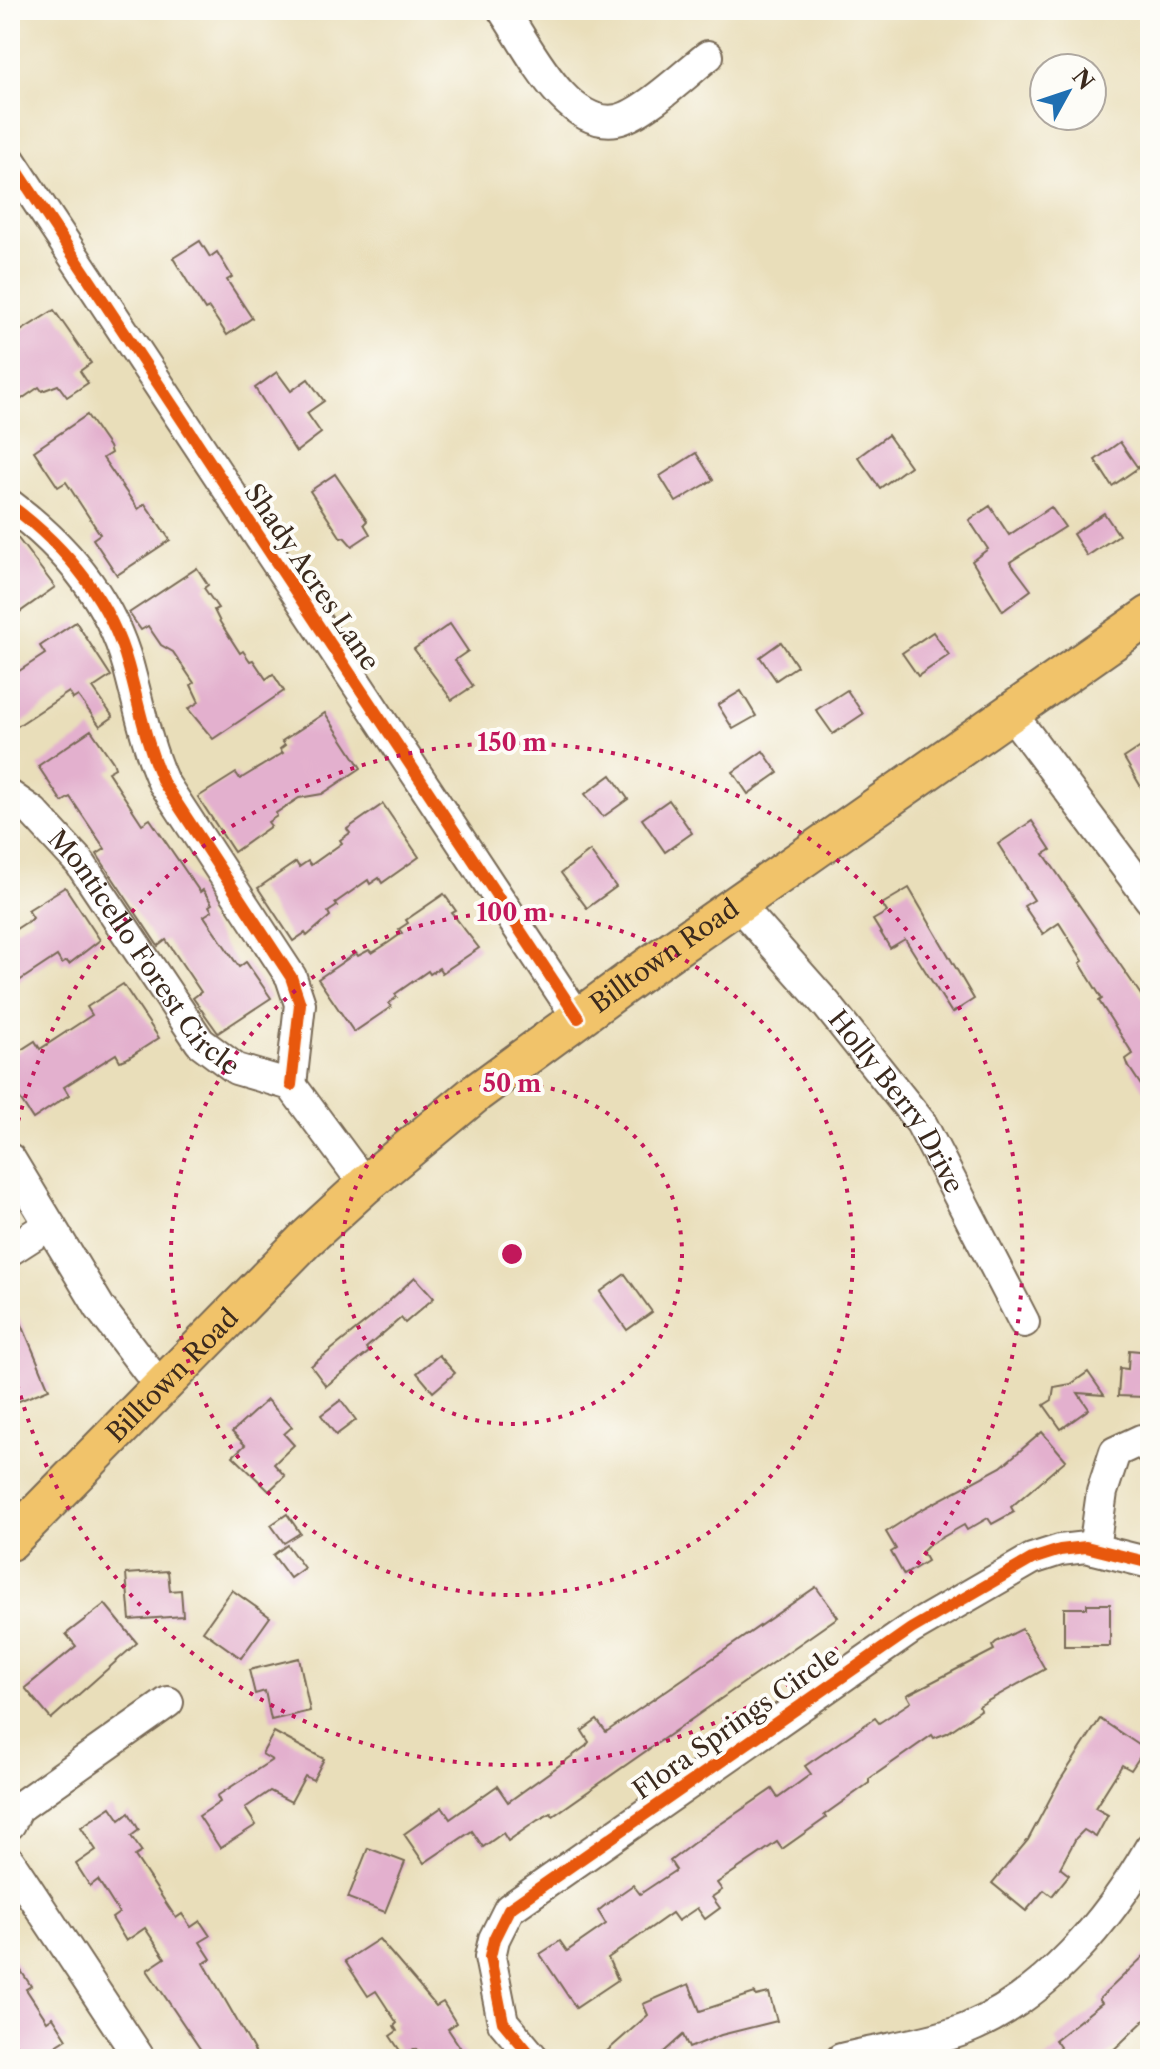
<svg xmlns="http://www.w3.org/2000/svg" width="1160" height="2069" font-family="'Libre Caslon Text',serif">
<style>
.building{fill:#e3b0ce}
.lines{fill:none;stroke-linecap:round;stroke-linejoin:round}
.minor-casing{stroke:#786955;stroke-width:34}
.major-casing{stroke:#786955;stroke-width:42}
.minor{stroke:#fff;stroke-width:30}
.major{stroke:#f1c36a;stroke-width:38}
.cycleway-casing{stroke:#fdfcf7;stroke-width:17}
.cycleway{stroke:#e8590c;stroke-width:12}
.ring{fill:none;stroke:#c2185b;stroke-width:4;stroke-dasharray:4 8}
.labels{text-anchor:middle;stroke-width:8;stroke-linejoin:round;paint-order:stroke}
.street-label{font-size:26px;fill:#3b2a1e;stroke:#fdfcf7}
.centre{fill:#c2185b;stroke:#fdfcf7;stroke-width:4}
.ring-label{font-size:24px;text-anchor:middle;font-weight:bold;fill:#c2185b;stroke:#fdfcf7;stroke-width:8;stroke-linejoin:round;paint-order:stroke}
</style>
<rect width="100%" height="100%" fill="#fdfcf7"/>
<filter id="ink" filterUnits="userSpaceOnUse"><feTurbulence type="fractalNoise" baseFrequency=".0125" numOctaves="2"/><feDisplacementMap in="SourceGraphic" scale="16" xChannelSelector="R" yChannelSelector="G"/><feConvolveMatrix kernelMatrix="1 2 1 2 8 2 1 2 1" color-interpolation-filters="sRGB"/></filter>
<filter id="wash" filterUnits="userSpaceOnUse"><feTurbulence type="fractalNoise" baseFrequency=".006" numOctaves="4" result="noise"/><feDisplacementMap in="SourceGraphic" scale="32" xChannelSelector="R" yChannelSelector="G"/><feGaussianBlur stdDeviation="1.8" result="paint"/><feColorMatrix in="noise" values="0 0 0 0 0 0 0 0 0 0 0 0 0 0 0 0 0 1.4 0 .05"/><feComposite in="paint" operator="in"/></filter>
<g filter="url(#wash)">
<rect width="100%" height="100%" fill="#e9deba"/>
<g id="blocks">
<!-- building -->
<g class="building">
<polygon points="200,241 210,257 217,252 232,277 227,280 252,318 227,335 209,308 205,310 173,258"/>
<polygon points="54,310 91,363 80,371 88,383 67,397 58,385 42,391 39,387 10,407 10,343 18,337 16,334"/>
<polygon points="277,372 291,391 308,379 324,401 307,413 321,433 296,452 255,388"/>
<polygon points="87,415 109,447 111,453 103,458 138,509 145,504 170,540 117,575 93,539 100,534 66,482 58,487 34,451"/>
<polygon points="888,435 910,466 880,488 858,457"/>
<polygon points="1120,442 1138,468 1112,486 1095,460"/>
<polygon points="696,453 713,480 676,502 660,476"/>
<polygon points="335,474 367,521 364,524 370,534 352,546 344,537 341,538 310,491"/>
<polygon points="990,506 1009,535 1051,507 1065,527 1010,562 1031,590 1003,611 972,561 988,549 969,520"/>
<polygon points="1104,513 1119,535 1087,556 1073,534"/>
<polygon points="10,528 55,587 17,614 10,604"/>
<polygon points="197,568 208,585 204,588 218,608 214,610 220,622 240,653 243,651 250,661 253,660 266,679 273,674 284,691 213,739 188,709 199,702 191,685 194,683 173,652 161,645 148,626 141,630 129,613"/>
<polygon points="76,622 111,676 93,688 113,717 100,726 78,696 73,699 69,692 10,731 10,677 45,654 40,646"/>
<polygon points="450,624 468,651 455,660 473,686 452,700 414,649"/>
<polygon points="933,632 949,655 918,676 902,653"/>
<polygon points="781,642 797,666 776,680 760,657"/>
<polygon points="847,690 863,714 833,734 816,710"/>
<polygon points="741,691 756,716 733,729 718,705"/>
<polygon points="325,713 361,768 322,794 299,798 276,813 277,816 268,822 271,826 234,852 198,797 236,773 240,779 283,753 280,749 285,745 282,741"/>
<polygon points="91,730 113,762 115,768 108,772 142,824 150,819 200,892 203,890 212,904 209,906 212,911 204,916 239,967 246,962 271,998 218,1033 193,998 201,992 166,940 158,946 100,859 97,854 105,849 70,797 62,802 38,766"/>
<polygon points="1150,741 1150,802 1124,758"/>
<polygon points="763,751 778,773 748,794 733,772"/>
<polygon points="611,775 628,799 603,817 585,794"/>
<polygon points="669,800 692,833 665,852 642,819"/>
<polygon points="383,804 419,857 382,883 379,878 370,884 368,880 335,903 337,906 328,912 330,916 307,936 305,933 293,941 258,888 296,862 299,867 308,861 311,865 342,843 340,840 350,833 347,829"/>
<polygon points="1032,821 1051,850 1044,854 1150,1008 1150,1099 1129,1067 1126,1059 1133,1054 1099,1001 1102,999 1080,963 1083,961 1059,923 1043,934 1024,906 1034,900 998,844"/>
<polygon points="590,851 616,887 587,908 561,873"/>
<polygon points="65,887 100,940 69,964 67,961 62,964 57,956 10,987 10,933 33,918 28,910"/>
<polygon points="909,888 974,999 952,1013 905,939 890,948 873,920 887,912 882,904"/>
<polygon points="444,894 456,911 452,913 479,948 442,973 439,968 430,974 428,971 395,994 397,997 389,1003 391,1007 354,1032 318,979 356,953 358,956 369,950 372,953 388,943 402,933 399,929 408,923 406,920"/>
<polygon points="123,984 159,1038 126,1059 120,1061 116,1054 64,1087 69,1095 33,1119 10,1084 10,1057 35,1041 40,1049 92,1015 87,1007"/>
<polygon points="625,1274 652,1312 627,1330 600,1292"/>
<polygon points="415,1277 434,1298 405,1323 401,1318 366,1348 369,1352 326,1386 311,1366 372,1317"/>
<polygon points="10,1296 49,1389 14,1403 10,1393"/>
<polygon points="1129,1350 1150,1352 1150,1389 1144,1389 1144,1397 1118,1396 1120,1368 1128,1369"/>
<polygon points="439,1355 455,1373 433,1392 417,1373"/>
<polygon points="1088,1372 1104,1395 1078,1393 1089,1409 1061,1429 1044,1405 1052,1400 1054,1387 1071,1384"/>
<polygon points="267,1400 292,1427 284,1434 294,1445 274,1464 285,1476 269,1491 233,1456 245,1445 232,1432"/>
<polygon points="341,1400 356,1420 336,1435 321,1415"/>
<polygon points="1042,1432 1066,1460 1011,1507 1014,1512 992,1524 988,1518 967,1530 964,1525 929,1545 922,1552 927,1561 904,1575 891,1552 896,1549 886,1532 917,1512 1001,1467"/>
<polygon points="287,1514 300,1533 284,1543 271,1525"/>
<polygon points="287,1545 304,1568 290,1578 273,1555"/>
<polygon points="168,1571 170,1591 181,1590 183,1616 130,1620 126,1574"/>
<polygon points="816,1587 838,1617 553,1816 551,1813 538,1820 508,1841 503,1833 483,1847 472,1831 424,1863 404,1834 442,1807 450,1819 497,1786 508,1802 586,1746 589,1742 582,1731 597,1720 606,1732"/>
<polygon points="232,1590 270,1617 241,1658 203,1631"/>
<polygon points="105,1604 137,1643 51,1719 25,1688 76,1646 66,1634"/>
<polygon points="1087,1604 1110,1604 1110,1646 1064,1646 1064,1608 1087,1608"/>
<polygon points="1022,1629 1045,1669 979,1706 981,1710 947,1733 934,1738 932,1735 869,1779 869,1783 824,1815 826,1818 782,1849 777,1842 717,1883 722,1890 712,1897 720,1908 705,1919 697,1908 678,1921 672,1913 608,1958 618,1980 576,2008 540,1954 560,1941 567,1951 606,1924 598,1911 613,1899 633,1885 640,1894 676,1870 670,1861 700,1838 772,1789 778,1798 811,1774 805,1766 875,1718 879,1723 911,1702 907,1695 994,1650 992,1646 996,1642"/>
<polygon points="299,1658 310,1711 271,1720 265,1691 255,1694 249,1670"/>
<polygon points="1100,1719 1145,1749 1131,1770 1122,1765 1095,1808 1108,1815 1096,1837 1084,1830 1076,1838 1060,1868 1069,1875 1052,1896 1044,1890 1026,1911 992,1883 1028,1840 1059,1782"/>
<polygon points="274,1732 324,1759 313,1780 305,1776 291,1802 270,1791 245,1808 256,1825 220,1848 199,1816 220,1802 217,1796 272,1760 262,1754"/>
<polygon points="111,1807 120,1820 129,1813 139,1830 131,1836 142,1852 135,1856 176,1918 182,1914 191,1927 200,1921 210,1936 200,1942 211,1959 204,1963 259,2059 207,2059 147,1970 165,1958 145,1928 126,1941 112,1918 119,1913 98,1880 90,1886 76,1864 96,1850 81,1827"/>
<polygon points="368,1848 405,1862 385,1912 348,1898"/>
<polygon points="379,1939 436,2006 443,2002 456,2023 448,2029 468,2059 423,2059 416,2049 403,2055 390,2036 397,2031 394,2026 397,2023 376,1991 368,1996 345,1961"/>
<polygon points="1150,1950 1150,2015 1104,2059 1045,2059 1060,2047 1055,2040 1102,2003 1099,1999"/>
<polygon points="10,1954 31,1986 26,1989 47,2021 53,2017 67,2039 56,2046 65,2059 25,2059 10,2036"/>
<polygon points="689,1984 700,2011 755,1993 756,1996 769,1993 777,2021 721,2035 689,2048 683,2035 656,2059 598,2059 648,2015 643,2004"/>
</g>
</g>
</g>
<g filter="url(#ink)">
<use href="#blocks" fill-opacity="0" stroke="#786955" stroke-width="2"/>
<g class="lines">
<!-- minor casing -->
<g class="minor-casing">
<g id="minor">
<path d="M503 10C528 46 566 129 617 120 643 115 686 73 708 56"/>
<polyline points="10,160 578,1018"/>
<path d="M10 505C65 546 109 597 128 665 139 705 146 744 163 782L291 977 300 1004 291 1085"/>
<polyline points="1011,713 1150,899"/>
<path id="s1" d="M10 796 33 812 80 863 200 1042 236 1069 291 1085 365 1185"/>
<path id="s2" d="M738 904 827 1005 921 1123 1024 1322"/>
<polyline points="10,1159 100,1308 161,1388"/>
<polyline points="10,1250 49,1225"/>
<polyline points="1094,1549 1102,1492 1115,1452 1141,1440 1150,1450"/>
<polyline points="10,1824 18,1808 168,1702"/>
<polyline points="10,1862 140,2059"/>
<polyline points="534,2059 503,2022 490,1957 494,1939 509,1909 911,1629 1032,1559 1060,1550 1086,1547 1150,1563"/>
<path d="M841 2059C881 2049 927 2044 966 2029 1045 1997 1109 1920 1150 1848"/>
</g>
</g>
<!-- major casing -->
<g class="major-casing">
<g id="major">
<path id="s3" d="M10 1541 305 1240 365 1185 476 1093 652 964 1150 615"/>
</g>
</g>
<!-- minor -->
<use href="#minor" class="minor"/>
<!-- major -->
<use href="#major" class="major"/>
<!-- cycleway casing -->
<g class="cycleway-casing">
<g id="cycleway">
<polyline points="10,160 578,1018"/>
<path d="M10 505C65 546 109 597 128 665 139 705 146 744 163 782L291 977 300 1004 291 1085"/>
<polyline points="534,2059 503,2022 490,1957 494,1939 509,1909 911,1629 1032,1559 1060,1550 1086,1547 1150,1563"/>
</g>
</g>
<!-- cycleway -->
<use href="#cycleway" class="cycleway"/>
</g>
</g>
<!-- distance rings -->
<g class="ring">
<circle cx="512" cy="1254" r="170"/>
<circle cx="512" cy="1254" r="341"/>
<path d="M10 1156A511 511 0 1 1 10 1352"/>
</g>
<g class="labels">
<!-- street labels -->
<g class="street-label">
<text transform="translate(312 577) rotate(56)" y="9">Shady Acres Lane</text>
<text dy="9" stroke="none"><textPath href="#s1" startOffset="208">Monticello Forest Circle</textPath></text>
<text dy="9" stroke="none"><textPath href="#s3" startOffset="880">Billtown Road</textPath></text>
<text dy="9" stroke="none"><textPath href="#s2" startOffset="254">Holly Berry Drive</textPath></text>
<text dy="9" stroke="none"><textPath href="#s3" startOffset="232">Billtown Road</textPath></text>
<text transform="translate(736 1723) rotate(-35)" y="9">Flora Springs Circle</text>
</g>
</g>
<circle cx="512" cy="1254" r="12" class="centre"/>
<g class="ring-label">
<text x="512" y="751">150 m</text>
<text x="512" y="921">100 m</text>
<text x="512" y="1092">50 m</text>
</g>
<!-- margin -->
<rect width="1160" height="2069" fill="none" stroke="#fdfcf7" stroke-width="40"/>
<!-- north arrow -->
<g transform="translate(1068 92) rotate(50)"><circle r="38" fill="#fdfcf7" stroke="#afa8a0" stroke-width="2"/>
<path d="M0-6L14 30L0 20L-14 30Z" fill="#1f6fb2"/>
<text y="-12" font-size="22" font-weight="bold" text-anchor="middle" fill="#3b2a1e">N</text>
</g>
</svg>
